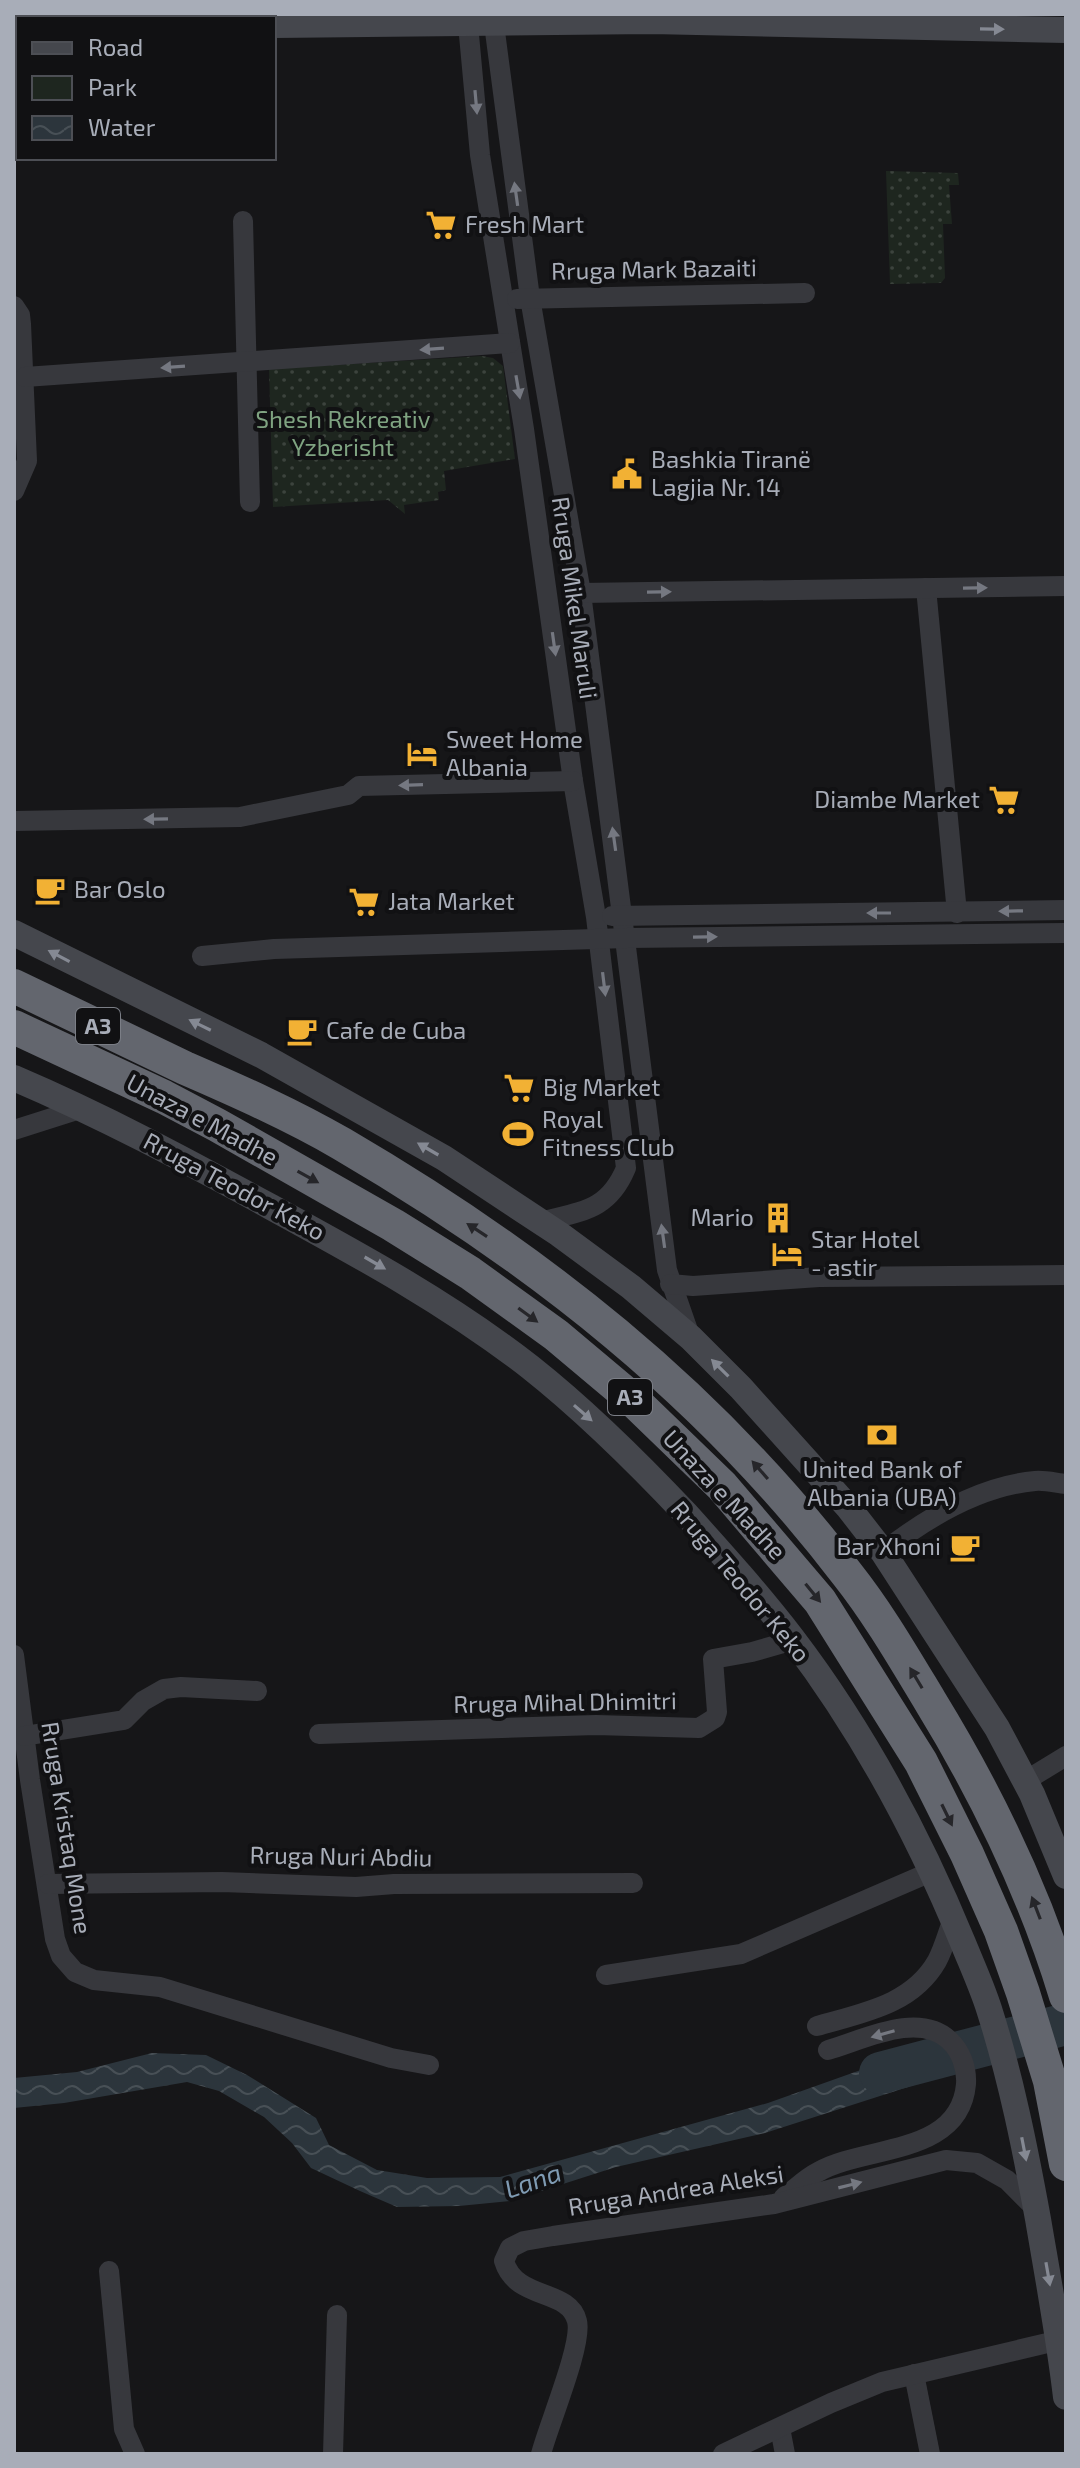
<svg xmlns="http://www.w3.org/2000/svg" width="1080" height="2468" font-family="'Exo 2',sans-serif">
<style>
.green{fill:url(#green-dots)}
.water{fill:url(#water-waves)}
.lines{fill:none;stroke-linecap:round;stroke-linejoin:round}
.river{stroke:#2c353c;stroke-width:42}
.street{stroke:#37383d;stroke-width:20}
.secondary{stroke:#45474d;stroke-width:26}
.highway{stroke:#63666e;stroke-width:34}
.oneway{fill:#858993}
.oneway2{fill:#757881}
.oneway3{fill:#26262a}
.labels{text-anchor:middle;stroke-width:8;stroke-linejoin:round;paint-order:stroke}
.shield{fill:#111113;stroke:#7b7e86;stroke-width:2}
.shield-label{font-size:22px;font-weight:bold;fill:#a8adb8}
.poi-label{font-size:24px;fill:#a8adb8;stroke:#111113;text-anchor:start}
.street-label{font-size:24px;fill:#a8adb8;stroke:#111113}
.park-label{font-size:24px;fill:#7fa381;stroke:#111113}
.water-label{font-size:26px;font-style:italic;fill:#7f9bb3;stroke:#111113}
</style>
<defs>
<pattern id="green-dots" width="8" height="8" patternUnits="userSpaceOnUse" patternTransform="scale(2)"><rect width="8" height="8" fill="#1e261f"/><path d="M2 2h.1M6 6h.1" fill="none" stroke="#3c433d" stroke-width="1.8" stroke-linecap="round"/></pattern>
<pattern id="water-waves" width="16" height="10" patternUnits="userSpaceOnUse" patternTransform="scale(2)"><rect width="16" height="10" fill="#2c353c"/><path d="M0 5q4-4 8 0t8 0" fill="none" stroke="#485056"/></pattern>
</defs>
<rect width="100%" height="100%" fill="#161618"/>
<!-- green -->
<g class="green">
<polygon points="886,171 958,173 959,185 949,185 952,224 943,224 945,278 941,283 890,284"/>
<polygon points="482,356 493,358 503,366 515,459 444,471 446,490 438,492 439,500 404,505 405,514 388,500 273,507 269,369"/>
</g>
<!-- water -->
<polygon class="water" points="931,2045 939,2077 765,2133 616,2167 510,2201 459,2206 397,2207 360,2191 311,2168 292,2143 264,2117 219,2091 187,2082 64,2103 14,2108 14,2078 77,2072 152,2053 206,2055 247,2075 316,2118 329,2145 377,2170 427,2178 500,2177 768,2103"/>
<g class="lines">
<!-- river -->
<polyline class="river" points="880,2073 1066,2024"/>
<!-- street -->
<g class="street">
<path d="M468 24 480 155 524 429 573 781 596 917 626 1168C608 1211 582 1211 540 1222"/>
<polyline points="494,24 530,298 581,593 667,1270 690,1336"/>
<polyline points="243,221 250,502"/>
<polyline points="517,299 805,293"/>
<polyline points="14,306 20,315 21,324 27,461 14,491"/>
<polyline points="25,377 510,343"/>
<polyline points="926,588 957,913"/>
<polyline points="581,593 1066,586"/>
<polyline points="14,821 240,817 348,795 359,786 573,781"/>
<polyline points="612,916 1066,910"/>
<polyline points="202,956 274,949 627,938 1066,933"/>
<polyline points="14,1130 83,1108"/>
<polyline points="670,1284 693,1286 819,1277 1066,1275"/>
<path d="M883 1552C925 1519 980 1486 1035 1481 1045 1480 1056 1483 1066 1484"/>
<polyline points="14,1655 30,1780 55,1939 61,1956 75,1972 94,1980 160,1987 391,2058 429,2065"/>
<polyline points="319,1734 596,1725 699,1728 715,1718 717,1712 713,1659 752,1652 794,1640"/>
<polyline points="24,1736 124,1720 143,1701 164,1689 181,1687 257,1691"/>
<polyline points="1025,1781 1066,1756"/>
<polyline points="48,1884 222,1882 356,1887 394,1884 633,1883"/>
<polyline points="606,1975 741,1954 933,1871"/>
<path d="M817 2026C862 2013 912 2005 937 1961 944 1948 948 1932 953 1919"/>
<path d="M784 2197C795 2189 806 2178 818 2172 865 2145 960 2156 966 2084 967 2068 961 2051 949 2040 918 2011 863 2040 828 2050"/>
<polyline points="109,2271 124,2429 135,2454"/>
<polyline points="914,2374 930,2454"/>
<polyline points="780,2428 785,2454"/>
<polyline points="333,2454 337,2315"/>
<path d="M541 2454C548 2426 583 2344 577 2321 569 2288 516 2301 504 2261L510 2248 524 2241 553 2236 774 2204 946 2160 977 2163 1007 2180 1036 2209"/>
<polyline points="723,2454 831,2403 882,2382 1060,2340"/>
</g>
<!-- secondary -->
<g class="secondary">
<polyline points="274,25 652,21 1066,30"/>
<polyline points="14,26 18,26"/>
<polyline points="14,933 261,1055 444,1158 559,1234 631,1287 691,1338 741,1388 848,1507 883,1552 997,1728 1032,1794 1066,1876"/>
<path d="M14 1078C103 1116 187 1161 271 1207 361 1256 449 1304 530 1367 587 1412 638 1463 687 1515 723 1555 759 1595 792 1638 862 1730 919 1836 963 1943 972 1965 982 1987 989 2009 1011 2078 1025 2148 1038 2219 1048 2278 1059 2337 1066 2397"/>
</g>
<!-- highway -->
<g class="highway">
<path d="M14 986C71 1013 128 1041 185 1068 238 1091 292 1115 342 1144 537 1258 709 1393 847 1574 878 1613 904 1658 930 1701 987 1794 1034 1891 1066 1996"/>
<polyline points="14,1027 164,1097 217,1125 393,1225 470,1273 556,1335 631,1398 722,1486 820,1601 921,1762 967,1854 1001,1931 1023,1993 1050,2081 1066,2164"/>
</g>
</g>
<!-- one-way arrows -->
<defs><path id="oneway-solid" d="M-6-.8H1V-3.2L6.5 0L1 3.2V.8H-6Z" transform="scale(2)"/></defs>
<g class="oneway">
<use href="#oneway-solid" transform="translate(992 29) rotate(1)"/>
<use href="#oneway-solid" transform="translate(59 956) rotate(-152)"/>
<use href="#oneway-solid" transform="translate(200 1025) rotate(-154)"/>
<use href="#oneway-solid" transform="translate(428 1149) rotate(-150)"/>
<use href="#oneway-solid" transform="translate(375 1263) rotate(30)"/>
<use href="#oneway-solid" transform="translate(720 1368) rotate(-135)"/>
<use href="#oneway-solid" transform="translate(583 1413) rotate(41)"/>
<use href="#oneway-solid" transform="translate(1024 2149) rotate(79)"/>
<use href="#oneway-solid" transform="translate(1048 2274) rotate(80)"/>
</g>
<g class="oneway2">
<use href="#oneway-solid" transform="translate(476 102) rotate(85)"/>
<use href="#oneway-solid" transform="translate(516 194) rotate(-98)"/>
<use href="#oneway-solid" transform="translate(432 349) rotate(176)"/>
<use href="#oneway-solid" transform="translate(173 367) rotate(176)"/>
<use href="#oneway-solid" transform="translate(518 387) rotate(80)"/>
<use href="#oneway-solid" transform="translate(975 588) rotate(-1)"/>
<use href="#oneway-solid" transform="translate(659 592) rotate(-1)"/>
<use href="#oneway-solid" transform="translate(554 644) rotate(82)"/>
<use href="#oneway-solid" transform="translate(411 785) rotate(178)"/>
<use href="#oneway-solid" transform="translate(156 819) rotate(179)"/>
<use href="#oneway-solid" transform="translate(614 839) rotate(-98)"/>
<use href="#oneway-solid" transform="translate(1011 911) rotate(179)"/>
<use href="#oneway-solid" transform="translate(879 913) rotate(180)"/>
<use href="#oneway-solid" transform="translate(705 937) rotate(-1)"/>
<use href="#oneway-solid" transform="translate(604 984) rotate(83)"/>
<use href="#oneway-solid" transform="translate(663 1236) rotate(-98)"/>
<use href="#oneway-solid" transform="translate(883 2034) rotate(164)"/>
<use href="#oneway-solid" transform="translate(850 2185) rotate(-14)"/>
</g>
<g class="oneway3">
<use href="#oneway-solid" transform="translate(308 1177) rotate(29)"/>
<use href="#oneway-solid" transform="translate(477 1230) rotate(-147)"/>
<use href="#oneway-solid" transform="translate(528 1315) rotate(36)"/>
<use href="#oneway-solid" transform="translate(760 1470) rotate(-131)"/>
<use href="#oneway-solid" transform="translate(813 1593) rotate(51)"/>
<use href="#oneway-solid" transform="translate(916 1678) rotate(-121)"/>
<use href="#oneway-solid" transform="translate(947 1815) rotate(64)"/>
<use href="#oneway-solid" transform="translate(1036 1908) rotate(-111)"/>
</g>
<!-- icons -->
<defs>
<g id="supermarket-bare" transform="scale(2.4)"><path d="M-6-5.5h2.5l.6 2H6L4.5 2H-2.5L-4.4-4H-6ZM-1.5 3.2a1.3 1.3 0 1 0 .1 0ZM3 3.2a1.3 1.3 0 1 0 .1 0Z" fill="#f2b134" stroke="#111113" stroke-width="2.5" paint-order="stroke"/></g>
<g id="civic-bare" transform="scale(2.4)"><path d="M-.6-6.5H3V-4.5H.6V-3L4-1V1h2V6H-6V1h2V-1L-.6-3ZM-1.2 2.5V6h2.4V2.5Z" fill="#f2b134" stroke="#111113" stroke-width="2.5" paint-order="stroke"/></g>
<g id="hotel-bare" transform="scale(2.4)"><path d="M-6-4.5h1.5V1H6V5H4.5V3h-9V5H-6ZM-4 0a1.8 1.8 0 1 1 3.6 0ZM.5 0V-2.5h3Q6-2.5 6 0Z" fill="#f2b134" stroke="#111113" stroke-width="2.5" paint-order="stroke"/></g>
<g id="cafe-bare" transform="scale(2.4)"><path d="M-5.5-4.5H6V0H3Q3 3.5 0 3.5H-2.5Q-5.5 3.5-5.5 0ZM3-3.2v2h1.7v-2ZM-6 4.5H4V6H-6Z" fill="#f2b134" stroke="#111113" stroke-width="2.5" paint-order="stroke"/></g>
<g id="stadium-bare" transform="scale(2.4)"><path d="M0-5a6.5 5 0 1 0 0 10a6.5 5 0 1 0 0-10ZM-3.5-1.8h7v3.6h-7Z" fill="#f2b134" stroke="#111113" stroke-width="2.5" paint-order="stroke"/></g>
<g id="building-bare" transform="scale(2.4)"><path d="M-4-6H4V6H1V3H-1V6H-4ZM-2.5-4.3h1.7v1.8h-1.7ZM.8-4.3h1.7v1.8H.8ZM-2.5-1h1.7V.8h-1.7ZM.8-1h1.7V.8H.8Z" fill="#f2b134" stroke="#111113" stroke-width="2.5" paint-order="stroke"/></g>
<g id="bank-bare" transform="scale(2.4)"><path d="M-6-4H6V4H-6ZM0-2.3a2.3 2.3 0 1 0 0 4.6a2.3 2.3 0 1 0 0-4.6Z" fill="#f2b134" stroke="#111113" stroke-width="2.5" paint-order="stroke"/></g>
</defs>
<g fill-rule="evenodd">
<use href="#supermarket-bare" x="441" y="225"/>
<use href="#civic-bare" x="627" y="474"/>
<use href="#hotel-bare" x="422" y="754"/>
<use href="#supermarket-bare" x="1004" y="800"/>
<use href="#cafe-bare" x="50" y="890"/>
<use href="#supermarket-bare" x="364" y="902"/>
<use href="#cafe-bare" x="302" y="1031"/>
<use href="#supermarket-bare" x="519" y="1088"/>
<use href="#stadium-bare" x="518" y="1134"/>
<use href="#building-bare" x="778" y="1218"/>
<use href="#hotel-bare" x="787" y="1254"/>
<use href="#bank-bare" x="882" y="1435"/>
<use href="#cafe-bare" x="965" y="1547"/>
</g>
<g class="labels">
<!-- shield labels -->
<g class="shield">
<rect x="76" y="1008" width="44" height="36" rx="6"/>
<rect x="608" y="1379" width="44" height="36" rx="6"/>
</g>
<g class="shield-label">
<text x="98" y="1034">A3</text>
<text x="630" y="1405">A3</text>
</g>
<!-- poi labels -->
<g class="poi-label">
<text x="465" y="233">Fresh Mart</text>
<text x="651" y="468">Bashkia Tiranë<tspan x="651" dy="28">Lagjia Nr. 14</tspan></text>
<text x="446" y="748">Sweet Home<tspan x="446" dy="28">Albania</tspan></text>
<text x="980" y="808" text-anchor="end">Diambe Market</text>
<text x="74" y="898">Bar Oslo</text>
<text x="388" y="910">Jata Market</text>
<text x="326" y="1039">Cafe de Cuba</text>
<text x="543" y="1096">Big Market</text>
<text x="542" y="1128">Royal<tspan x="542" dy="28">Fitness Club</tspan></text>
<text x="754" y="1226" text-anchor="end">Mario</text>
<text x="811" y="1248">Star Hotel<tspan x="811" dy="28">- astir</tspan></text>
<text x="882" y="1478" text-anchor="middle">United Bank of<tspan x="882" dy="28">Albania (UBA)</tspan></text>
<text x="941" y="1555" text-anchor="end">Bar Xhoni</text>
</g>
<!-- street labels -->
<g class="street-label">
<text transform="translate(654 270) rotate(-1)" y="8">Rruga Mark Bazaiti</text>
<text transform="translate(574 598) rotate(82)" y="8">Rruga Mikel Maruli</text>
<text transform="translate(202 1120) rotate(28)" y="8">Unaza e Madhe</text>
<text transform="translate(234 1187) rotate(28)" y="8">Rruga Teodor Keko</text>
<text transform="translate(724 1495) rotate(47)" y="8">Unaza e Madhe</text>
<text transform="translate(740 1582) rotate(50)" y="8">Rruga Teodor Keko</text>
<text transform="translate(565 1703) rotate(-1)" y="8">Rruga Mihal Dhimitri</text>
<text transform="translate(66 1828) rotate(81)" y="8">Rruga Kristaq Mone</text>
<text transform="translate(341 1857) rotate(1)" y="8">Rruga Nuri Abdiu</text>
<text transform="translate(676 2191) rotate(-9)" y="8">Rruga Andrea Aleksi</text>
</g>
<!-- park labels -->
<g class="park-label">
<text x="343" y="428">Shesh Rekreativ<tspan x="343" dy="28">Yzberisht</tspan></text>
</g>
<!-- water labels -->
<g class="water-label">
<text transform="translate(533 2181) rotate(-19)" y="9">Lana</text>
</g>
</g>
<!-- border -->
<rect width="1080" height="2468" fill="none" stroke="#a8adb8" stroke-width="32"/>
<!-- legend -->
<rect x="16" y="16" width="260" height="144" fill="#111113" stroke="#4d4f55" stroke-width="2"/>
<rect x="32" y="42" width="40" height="12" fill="#45474d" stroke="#4d4f55" stroke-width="2"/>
<text x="88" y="56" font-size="24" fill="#a8adb8">Road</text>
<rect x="32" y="76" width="40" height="24" fill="#1e261f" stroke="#4d4f55" stroke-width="2"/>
<text x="88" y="96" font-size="24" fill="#a8adb8">Park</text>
<rect x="32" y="116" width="40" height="24" fill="url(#water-waves)" stroke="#4d4f55" stroke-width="2"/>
<text x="88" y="136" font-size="24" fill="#a8adb8">Water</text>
</svg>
